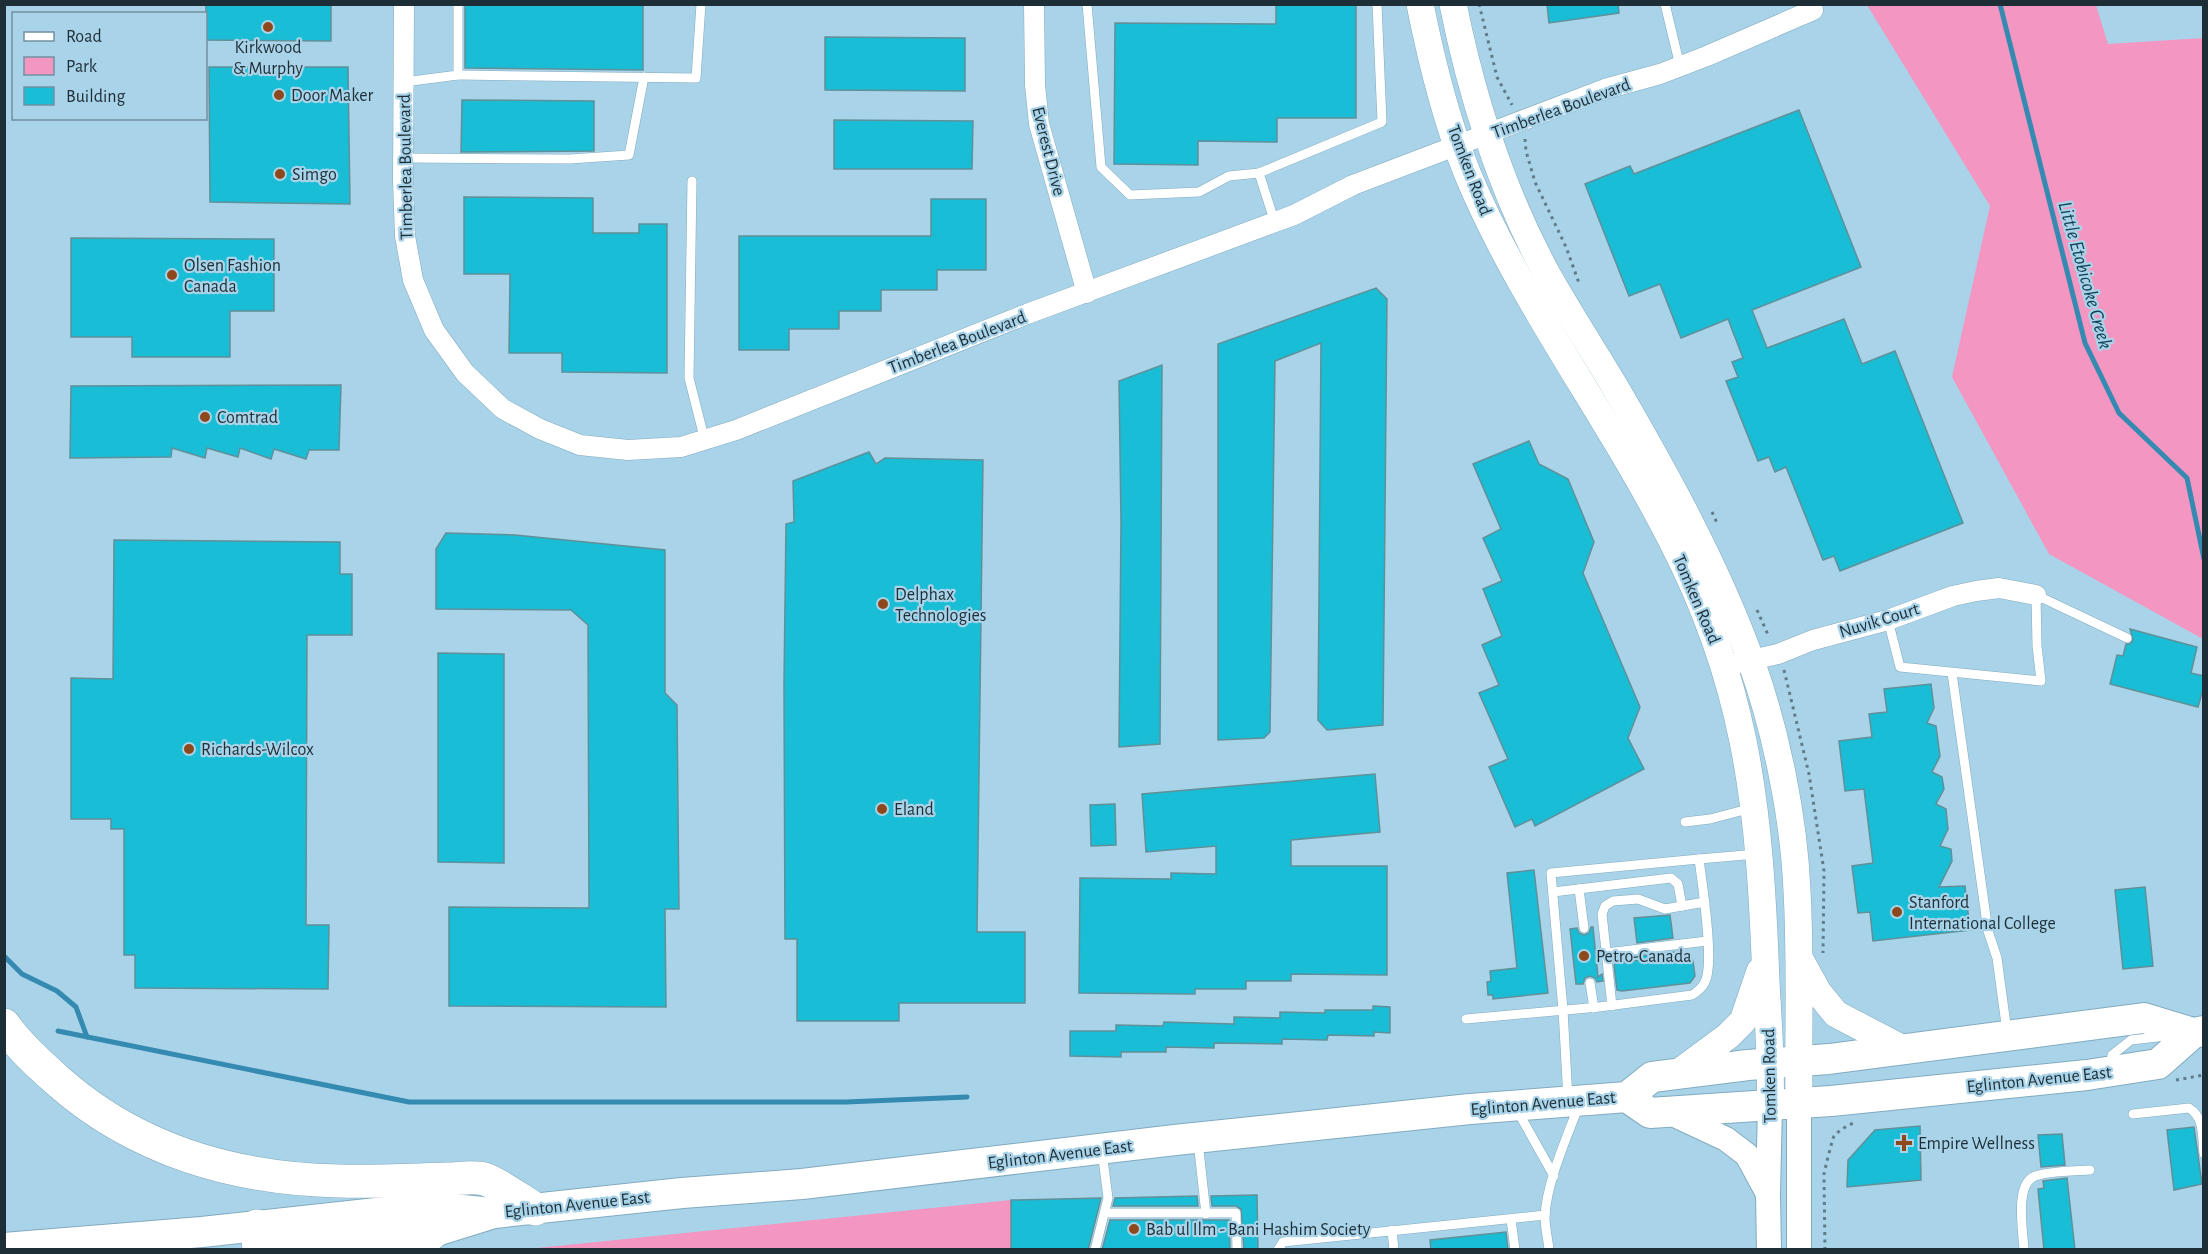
<svg xmlns="http://www.w3.org/2000/svg" width="2208" height="1254" font-family="'Alegreya Sans',sans-serif">
<style>
.green{fill:#f496c2}
.lines{fill:none;stroke-linecap:round;stroke-linejoin:round}
.stream{stroke:#348ab0;stroke-width:5}
.building{fill:#19bdd5;stroke:#609099;stroke-width:1.5}
.service-casing{stroke:#82abbf;stroke-width:10}
.minor-casing{stroke:#82abbf;stroke-width:21}
.tertiary-casing{stroke:#82abbf;stroke-width:26}
.secondary-casing{stroke:#82abbf;stroke-width:28}
.primary-casing{stroke:#82abbf;stroke-width:32}
.motorway-casing{stroke:#82abbf;stroke-width:34}
.path{stroke:#607c8b;stroke-width:3;stroke-dasharray:3 4.5;stroke-linecap:butt}
.service{stroke:#fff;stroke-width:9}
.minor{stroke:#fff;stroke-width:20}
.tertiary{stroke:#fff;stroke-width:24}
.secondary{stroke:#fff;stroke-width:27}
.primary{stroke:#fff;stroke-width:30}
.motorway{stroke:#fff;stroke-width:33}
.poi-dot{fill:#8d491b;stroke:#a9d3e8;stroke-width:2}
.labels{text-anchor:middle;stroke-width:4.5;stroke-linejoin:round;paint-order:stroke}
.poi-label{font-size:18px;fill:#1e2e37;stroke:#a9d3e8;text-anchor:start}
.street-label{font-size:18px;fill:#1e2e37;stroke:#a9d3e8}
.water-label{font-size:20px;font-style:italic;fill:#104155;stroke:#a9d3e8}
</style>
<rect width="100%" height="100%" fill="#a9d3e8"/>
<!-- green -->
<g class="green">
<polygon points="1867,5 2096,5 2108,44 2203,38 2203,639 2049,554 1952,377 1990,206"/>
<polygon points="1011,1200 1011,1249 527,1249"/>
</g>
<g class="lines">
<!-- stream -->
<g class="stream">
<polyline points="2000,4 2085,343 2119,413 2187,478 2204,559"/>
<polyline points="4,956 22,974 57,991 76,1007 87,1037"/>
<polyline points="58,1031 409,1102 846,1102 967,1097"/>
</g>
</g>
<!-- building -->
<g class="building">
<polygon points="206,4 331,4 331,41 206,40"/>
<polygon points="465,4 643,4 643,70 465,68"/>
<polygon points="1276,4 1356,4 1356,118 1277,118 1277,142 1198,141 1198,165 1114,164 1115,23 1276,24"/>
<polygon points="1547,4 1618,4 1619,13 1549,23"/>
<polygon points="825,37 965,38 965,91 825,90"/>
<polygon points="209,67 348,67 350,204 210,202"/>
<polygon points="462,100 594,101 594,151 461,152"/>
<polygon points="1799,110 1861,267 1752,310 1767,348 1844,319 1862,364 1895,351 1963,523 1840,571 1834,556 1823,560 1786,467 1775,472 1769,457 1758,461 1726,381 1738,377 1732,362 1743,358 1728,319 1681,338 1660,284 1629,296 1585,184 1630,166 1634,174"/>
<polygon points="834,120 973,121 972,169 834,169"/>
<polygon points="464,197 593,198 593,233 639,233 639,224 667,224 667,373 562,372 562,353 509,353 510,274 464,274"/>
<polygon points="931,199 986,199 986,270 937,270 937,290 881,290 881,311 839,311 839,329 789,329 789,350 739,350 739,236 931,236"/>
<polygon points="71,238 274,239 274,311 230,311 230,357 132,357 132,337 71,337"/>
<polygon points="1376,288 1387,299 1383,725 1327,730 1318,720 1321,343 1275,361 1270,732 1264,738 1218,740 1218,344"/>
<polygon points="1162,365 1160,744 1119,747 1121,522 1119,381"/>
<polygon points="341,385 339,450 309,450 306,459 274,449 271,459 240,448 238,457 207,448 205,458 172,448 171,457 70,458 71,386"/>
<polygon points="1529,441 1539,464 1568,479 1594,542 1583,573 1640,707 1628,738 1644,769 1535,826 1532,819 1515,827 1489,767 1508,759 1479,693 1499,685 1482,645 1502,636 1483,589 1502,581 1483,538 1501,529 1473,464"/>
<polygon points="869,452 876,464 885,458 983,460 977,932 1025,932 1025,1003 899,1003 899,1021 797,1021 797,939 785,939 784,685 786,524 794,522 793,481"/>
<polygon points="446,533 515,535 665,550 665,693 677,705 679,909 665,909 666,1007 449,1006 449,907 589,908 588,625 571,610 436,609 436,549"/>
<polygon points="114,540 340,542 340,574 352,574 352,635 307,635 306,925 329,925 328,989 135,988 135,955 124,955 124,829 111,829 111,819 71,819 71,678 113,679"/>
<polygon points="2130,629 2197,647 2191,673 2204,676 2204,686 2198,707 2110,684 2117,655 2123,656 2126,644 2130,644 2133,640"/>
<polygon points="438,653 504,654 504,863 438,862"/>
<polygon points="1931,684 1934,708 1927,723 1936,726 1940,756 1932,772 1942,777 1944,789 1936,804 1946,809 1948,829 1940,846 1951,849 1952,861 1939,887 1965,886 1970,930 1873,941 1870,912 1858,913 1852,866 1873,863 1864,789 1845,791 1839,741 1872,737 1869,714 1887,712 1884,689"/>
<polygon points="1375,774 1380,832 1291,840 1291,866 1387,866 1387,975 1291,974 1291,981 1246,981 1246,989 1195,989 1195,994 1079,993 1080,878 1171,879 1171,873 1216,874 1216,846 1146,852 1142,794"/>
<polygon points="1115,804 1116,845 1091,846 1090,805"/>
<polygon points="1534,870 1548,993 1493,999 1493,995 1488,995 1487,982 1491,981 1490,971 1517,968 1507,873"/>
<polygon points="2145,887 2153,966 2123,969 2115,890"/>
<polygon points="1670,915 1673,938 1637,943 1634,918"/>
<polygon points="1591,927 1593,927 1598,977 1602,974 1603,981 1597,982 1595,978 1590,976 1585,978 1583,984 1576,984 1570,929 1577,928 1579,933 1584,935 1589,933"/>
<polygon points="1674,952 1674,954 1690,957 1693,961 1695,976 1690,983 1622,991 1617,990 1614,965 1616,963 1639,960 1639,956"/>
<polygon points="1373,1006 1390,1007 1390,1033 1374,1032 1374,1036 1328,1035 1327,1040 1282,1039 1282,1044 1214,1043 1214,1048 1166,1047 1166,1052 1121,1052 1121,1057 1070,1056 1070,1031 1116,1031 1116,1025 1163,1026 1164,1022 1234,1024 1234,1017 1280,1018 1280,1012 1325,1013 1325,1010 1373,1010"/>
<polygon points="1920,1126 1921,1180 1847,1187 1848,1160 1875,1130"/>
<polygon points="2194,1127 2202,1184 2174,1190 2167,1130"/>
<polygon points="2062,1134 2065,1165 2041,1167 2038,1135"/>
<polygon points="2067,1178 2075,1250 2044,1250 2038,1189 2044,1188 2043,1181"/>
<polygon points="1257,1195 1258,1250 1244,1250 1241,1209 1236,1206 1212,1206 1211,1196"/>
<polygon points="1197,1196 1198,1206 1113,1206 1115,1198"/>
<polygon points="1101,1198 1088,1250 1011,1250 1011,1200"/>
<polygon points="1110,1220 1229,1220 1230,1250 1102,1250"/>
<polygon points="1506,1232 1508,1250 1431,1250 1430,1240"/>
</g>
<g class="lines">
<!-- service casing -->
<g class="service-casing">
<g id="service">
<polyline points="1087,4 1101,167 1130,195 1199,192 1229,176 1259,173"/>
<polyline points="1665,4 1680,66"/>
<polyline points="458,75 696,78 701,4"/>
<polyline points="404,82 458,75 458,4"/>
<polyline points="403,158 570,159 629,155 644,77"/>
<polyline points="692,181 689,378 705,441"/>
<polyline points="1275,223 1259,173 1382,122 1377,4"/>
<polyline points="1888,620 1900,667 2041,681 2037,646 2036,595 2127,638"/>
<polyline points="1952,673 1988,931 1997,958 2007,1032"/>
<polyline points="1685,822 1710,819 1752,808"/>
<polyline points="1579,889 1584,928"/>
<polyline points="1553,892 1671,878 1678,884 1682,906"/>
<polyline points="1606,953 1707,941"/>
<polyline points="1590,983 1594,1008"/>
<polyline points="1612,1006 1602,914 1605,906 1613,901 1638,899 1665,909 1705,902"/>
<path d="M1466 1019 1599 1007 1692 995C1697 992 1702 988 1705 982 1715 963 1702 883 1699 859L1757 854"/>
<polyline points="2110,1068 2112,1055 2131,1040 2166,1036"/>
<polyline points="1568,1099 1563,1010 1551,873 1699,859"/>
<polyline points="1517,1110 1554,1176"/>
<path d="M2133 1114 2189 1108C2205 1118 2202 1137 2204 1154"/>
<polyline points="1198,1141 1206,1214"/>
<polyline points="1105,1213 1236,1213 1237,1250"/>
<polyline points="1511,1219 1515,1250"/>
<polyline points="1392,1230 1394,1250"/>
<polyline points="1095,1250 1108,1198 1102,1151"/>
<polyline points="1278,1250 1283,1242 1545,1215"/>
<path d="M1549 1250C1548 1239 1545 1228 1545 1217 1546 1184 1567 1137 1579 1105"/>
<path d="M2024 1250C2023 1231 2015 1187 2033 1177 2046 1171 2075 1171 2090 1170"/>
</g>
</g>
<!-- minor casing -->
<g class="minor-casing">
<g id="minor">
<polyline points="404,4 403,181 405,236 413,280 434,330 465,373 503,409 540,429 580,445 628,450 681,447 736,430 1027,314 1294,215 1353,185 1605,89 1660,74 1707,56 1813,10"/>
<polyline points="1034,4 1035,85 1039,124 1087,293"/>
<polyline points="1738,663 1778,654 1813,640 1888,620 1953,596 1976,591 1999,588 2036,595"/>
</g>
</g>
<!-- tertiary casing -->
<g class="tertiary-casing">
<g id="tertiary">
<polyline points="1666,1111 1726,1139 1747,1155 1766,1190"/>
<polyline points="1769,1250 1768,1195 1770,1105"/>
<polyline points="1799,1250 1799,1103"/>
</g>
</g>
<!-- secondary casing -->
<g class="secondary-casing">
<g id="secondary">
<path d="M1420 4C1431 59 1447 123 1468 175 1522 304 1609 416 1672 541 1704 603 1729 672 1743 741 1759 820 1763 901 1766 981 1768 1023 1772 1064 1770 1105"/>
<path d="M1453 4C1472 98 1502 192 1548 276 1570 315 1595 353 1618 392 1668 478 1717 567 1751 661 1776 730 1794 818 1797 891 1801 962 1798 1033 1799 1103"/>
<polyline points="1802,963 1818,992 1836,1014 1905,1050"/>
<polyline points="1678,1073 1728,1036 1743,1021 1760,971"/>
</g>
</g>
<!-- primary casing -->
<g class="primary-casing">
<g id="primary">
<polyline points="1627,1097 1650,1113 1831,1101 2087,1075 2158,1064 2193,1033"/>
<polyline points="4,1248 202,1232 432,1207 482,1212"/>
<polyline points="265,1250 433,1232 494,1213 682,1193 802,1184 1175,1140 1470,1109 1627,1097 1652,1077 1748,1065 1829,1059 2144,1018 2193,1033 2204,1031"/>
</g>
</g>
<!-- motorway casing -->
<g class="motorway-casing">
<g id="motorway">
<path d="M4 1025C19 1046 39 1064 58 1081 136 1150 235 1179 339 1181 375 1182 411 1180 448 1179 458 1179 474 1176 484 1179 496 1182 523 1202 535 1209"/>
<polyline points="257,1226 259,1250"/>
<polyline points="411,1250 433,1232"/>
</g>
</g>
<!-- path -->
<g class="path">
<polyline points="1479,4 1497,77 1512,105"/>
<polyline points="1525,139 1526,151 1535,182 1566,247 1579,283"/>
<polyline points="1712,512 1718,525"/>
<polyline points="1757,610 1769,637"/>
<polyline points="1784,670 1809,774 1824,871 1823,953"/>
<polyline points="2176,1080 2204,1075"/>
<path d="M1825 1250 1824 1174C1825 1169 1832 1140 1834 1136 1838 1131 1848 1125 1854 1123"/>
</g>
<!-- service -->
<use href="#service" class="service"/>
<!-- minor -->
<use href="#minor" class="minor"/>
<!-- tertiary -->
<use href="#tertiary" class="tertiary"/>
<!-- secondary -->
<use href="#secondary" class="secondary"/>
<!-- primary -->
<use href="#primary" class="primary"/>
<!-- motorway -->
<use href="#motorway" class="motorway"/>
</g>
<!-- markers -->
<g class="poi-dot">
<circle cx="268" cy="27" r="6"/>
<circle cx="279" cy="95" r="6"/>
<circle cx="280" cy="174" r="6"/>
<circle cx="172" cy="275" r="6"/>
<circle cx="205" cy="417" r="6"/>
<circle cx="883" cy="604" r="6"/>
<circle cx="189" cy="749" r="6"/>
<circle cx="882" cy="809" r="6"/>
<circle cx="1897" cy="912" r="6"/>
<circle cx="1584" cy="956" r="6"/>
<path d="M1901 1134h6v6h6v6h-6v6h-6v-6h-6v-6h6z"/>
<circle cx="1134" cy="1229" r="6"/>
</g>
<g class="labels">
<!-- poi labels -->
<g class="poi-label">
<text x="268" y="53" text-anchor="middle">Kirkwood<tspan x="268" dy="21">&amp; Murphy</tspan></text>
<text x="291" y="101">Door Maker</text>
<text x="292" y="180">Simgo</text>
<text x="184" y="271">Olsen Fashion<tspan x="184" dy="21">Canada</tspan></text>
<text x="217" y="423">Comtrad</text>
<text x="895" y="600">Delphax<tspan x="895" dy="21">Technologies</tspan></text>
<text x="201" y="755">Richards-Wilcox</text>
<text x="894" y="815">Eland</text>
<text x="1909" y="908">Stanford<tspan x="1909" dy="21">International College</tspan></text>
<text x="1596" y="962">Petro-Canada</text>
<text x="1918" y="1149">Empire Wellness</text>
<text x="1146" y="1235">Bab ul Ilm - Bani Hashim Society</text>
</g>
<!-- street labels -->
<g class="street-label">
<text transform="translate(1561 108) rotate(-20)" y="6">Timberlea Boulevard</text>
<text transform="translate(1049 151) rotate(76)" y="6">Everest Drive</text>
<text transform="translate(405 167) rotate(-91)" y="6">Timberlea Boulevard</text>
<text transform="translate(1470 170) rotate(69)" y="6">Tomken Road</text>
<text transform="translate(957 342) rotate(-21)" y="6">Timberlea Boulevard</text>
<text transform="translate(1697 599) rotate(67)" y="6">Tomken Road</text>
<text transform="translate(1879 620) rotate(-17)" y="6">Nuvik Court</text>
<text transform="translate(1769 1076) rotate(-91)" y="6">Tomken Road</text>
<text transform="translate(2039 1079) rotate(-6)" y="6">Eglinton Avenue East</text>
<text transform="translate(1543 1103) rotate(-5)" y="6">Eglinton Avenue East</text>
<text transform="translate(1060 1154) rotate(-7)" y="6">Eglinton Avenue East</text>
<text transform="translate(577 1204) rotate(-6)" y="6">Eglinton Avenue East</text>
</g>
<!-- water labels -->
<g class="water-label">
<text transform="translate(2086 275) rotate(74)" y="7">Little Etobicoke Creek</text>
</g>
</g>
<!-- border -->
<rect width="2208" height="1254" fill="none" stroke="#1e2e37" stroke-width="12"/>
<!-- legend -->
<rect x="12" y="12" width="195" height="108" fill="#a9d3e8" stroke="#7191a1" stroke-width="1.5"/>
<rect x="24" y="32" width="30" height="9" fill="#ffffff" stroke="#7191a1" stroke-width="1.5"/>
<text x="66" y="42" font-size="18" fill="#1e2e37">Road</text>
<rect x="24" y="57" width="30" height="18" fill="#f496c2" stroke="#7191a1" stroke-width="1.5"/>
<text x="66" y="72" font-size="18" fill="#1e2e37">Park</text>
<rect x="24" y="87" width="30" height="18" fill="#19bdd5" stroke="#7191a1" stroke-width="1.5"/>
<text x="66" y="102" font-size="18" fill="#1e2e37">Building</text>
</svg>
